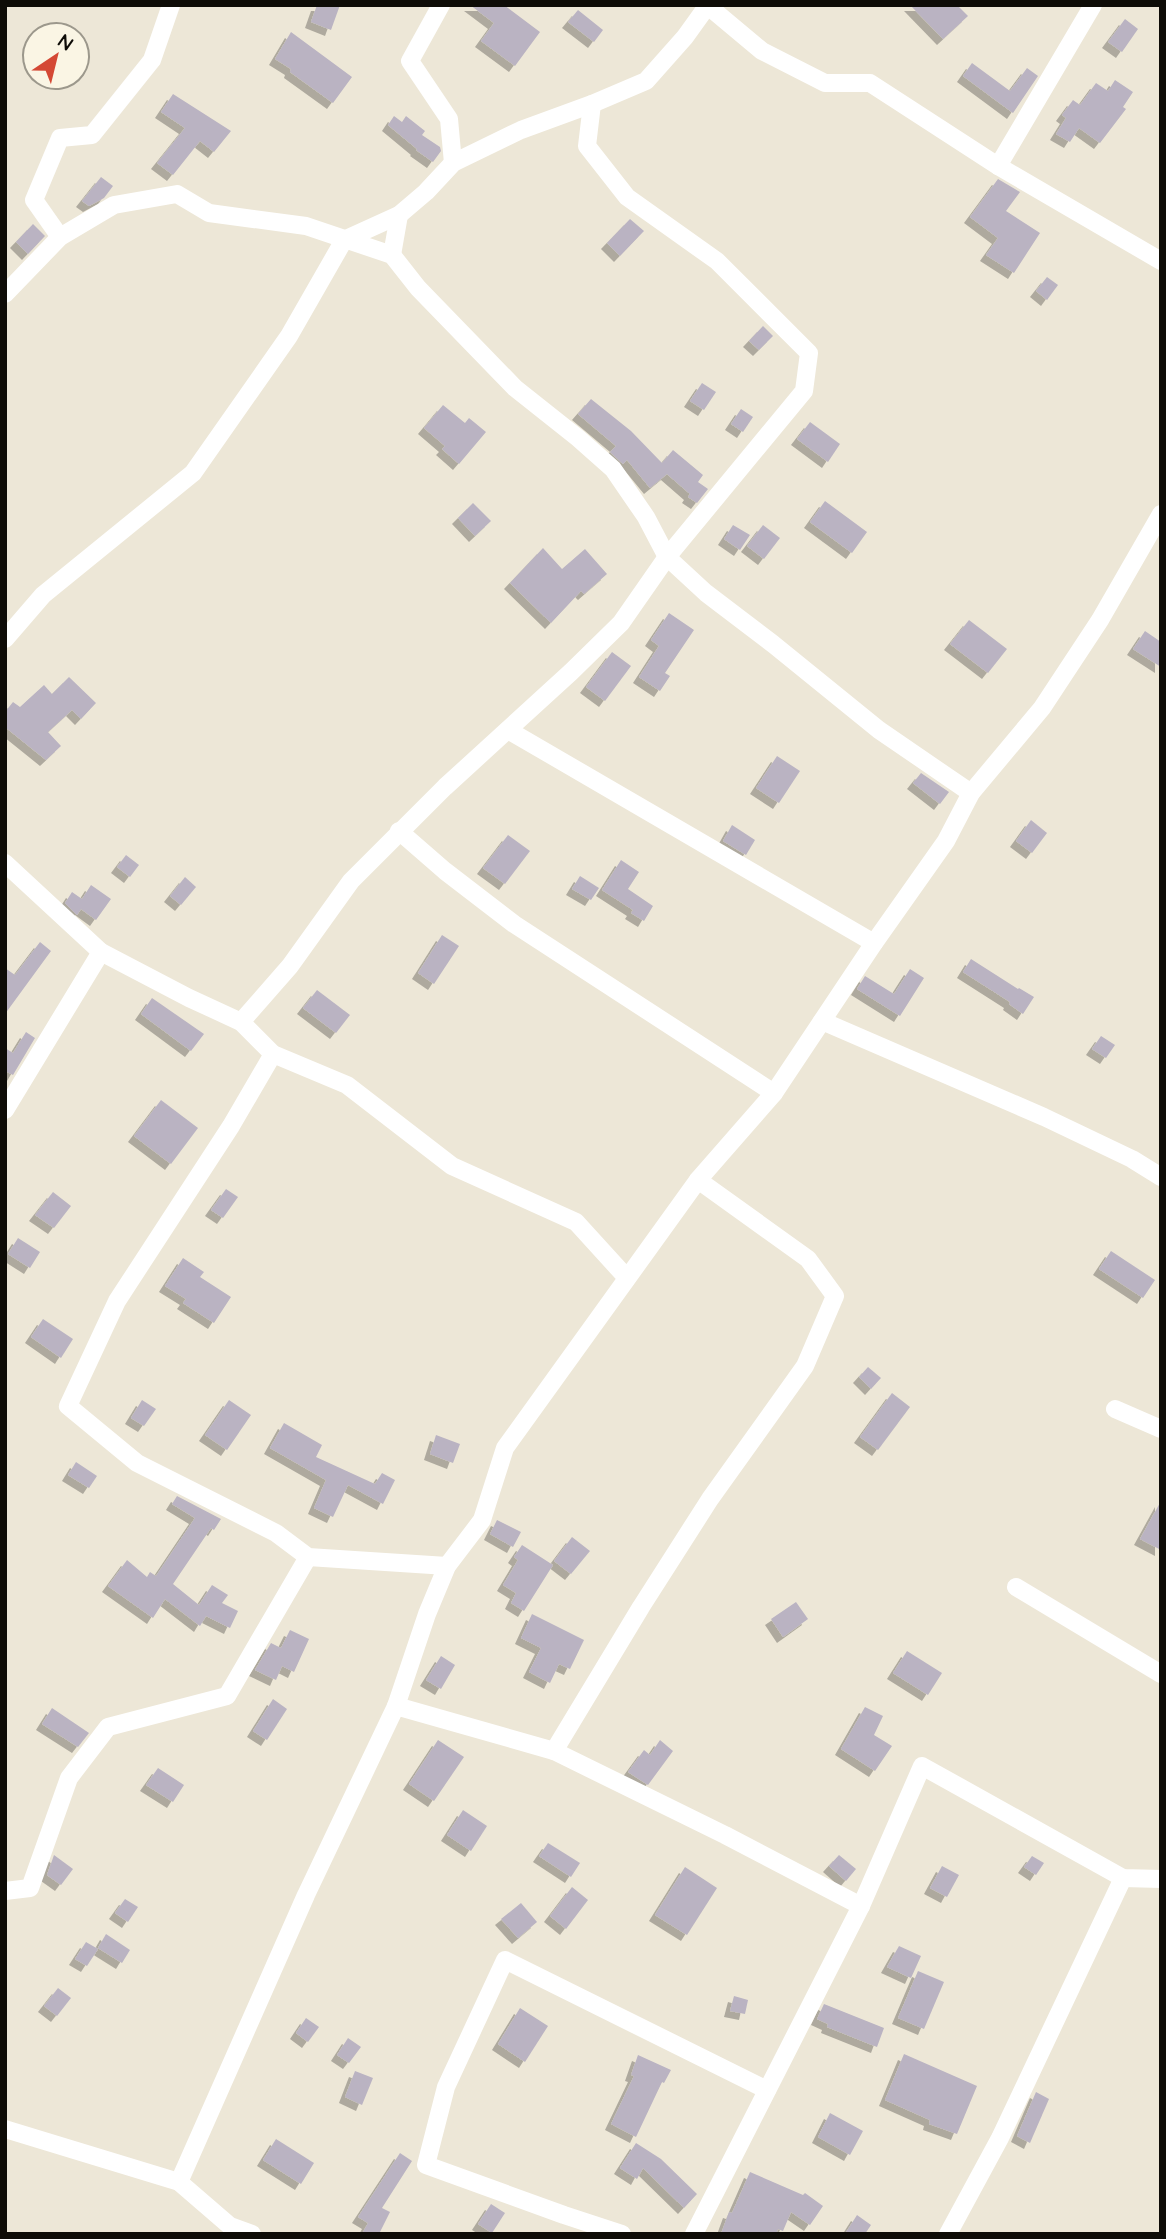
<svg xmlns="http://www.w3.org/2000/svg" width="1166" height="2239" font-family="Quicksand,sans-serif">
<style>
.building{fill:#bab3c2;filter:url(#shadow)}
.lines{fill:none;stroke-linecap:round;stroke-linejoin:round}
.minor{stroke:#fff;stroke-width:18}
</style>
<defs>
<filter id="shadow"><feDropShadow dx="-6" dy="6" stdDeviation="0" flood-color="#0004"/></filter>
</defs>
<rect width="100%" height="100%" fill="#ede7d7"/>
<!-- building -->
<g class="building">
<polygon points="317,5 340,5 331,30 311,22"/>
<polygon points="470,5 504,5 540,32 515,66 481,41 494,23"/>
<polygon points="910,5 957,5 968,16 943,39"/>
<polygon points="578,10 603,30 594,42 568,22"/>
<polygon points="1125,19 1138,29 1122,52 1108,42"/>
<polygon points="291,32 352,77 333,103 290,72 291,69 275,59"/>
<polygon points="972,63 1010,91 1027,68 1038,76 1013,113 963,76"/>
<polygon points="1115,80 1133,92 1123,107 1126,109 1100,143 1079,128 1070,142 1056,134 1066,118 1062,115 1073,100 1080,105 1096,83 1108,91"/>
<polygon points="173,94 231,131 214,152 200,141 173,175 157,163 185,128 161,112"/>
<polygon points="394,116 402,122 406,116 425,131 422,135 440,147 441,151 433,162 416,150 417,149 388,125"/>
<polygon points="101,177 113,186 104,198 89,206 82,201"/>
<polygon points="998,179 1020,192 1006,211 1040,233 1014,273 986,255 998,238 970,217"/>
<polygon points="630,219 644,231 620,256 607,243"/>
<polygon points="33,224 45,236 28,254 16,242"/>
<polygon points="1047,277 1058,285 1047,300 1036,291"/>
<polygon points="763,326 773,336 759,350 749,341"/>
<polygon points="702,383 716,392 704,410 690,401"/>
<polygon points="591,399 631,431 662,463 673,450 703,475 698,482 708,489 697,503 688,497 690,494 667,474 650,488 627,460 623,464 610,452 616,446 578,414"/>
<polygon points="443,405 465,423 469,418 486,432 459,464 442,449 445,446 424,428"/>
<polygon points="741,409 753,417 743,432 731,424"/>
<polygon points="810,422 840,444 828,462 797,439"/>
<polygon points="825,501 867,532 852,553 810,522"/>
<polygon points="473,503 491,521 475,536 458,518"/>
<polygon points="733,525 750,535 740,550 724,539"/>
<polygon points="763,525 780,538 764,559 747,546"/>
<polygon points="543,548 562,569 585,549 607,574 584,594 581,591 551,623 510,583"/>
<polygon points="669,613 694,630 665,673 670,676 660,691 639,677 659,646 651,640"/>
<polygon points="969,620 1007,649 988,673 950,644"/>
<polygon points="1145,631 1161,642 1161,667 1133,649"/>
<polygon points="612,652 631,666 605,701 586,687"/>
<polygon points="69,677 96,703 81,719 72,710 48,732 61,746 46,760 5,727 5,712 13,702 20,707 44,685 52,694"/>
<polygon points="777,756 800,771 779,803 756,788"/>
<polygon points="921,773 949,792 940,804 913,783"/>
<polygon points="1031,820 1047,833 1032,853 1016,841"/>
<polygon points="732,825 755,840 746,855 723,841"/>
<polygon points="508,835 530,851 505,884 483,868"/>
<polygon points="126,855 139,865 130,877 117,867"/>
<polygon points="621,860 639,872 628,889 653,906 644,921 631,913 633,910 602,890"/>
<polygon points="580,876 599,888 591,900 572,889"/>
<polygon points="185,877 196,887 181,905 170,896"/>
<polygon points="91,885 111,899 96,920 81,909 77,915 65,903 72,892 82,899"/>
<polygon points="442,935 459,946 434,984 418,973"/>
<polygon points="40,942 51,951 5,1014 5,968 15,975"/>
<polygon points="971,959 1018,989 1019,988 1034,997 1023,1014 1009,1004 1010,1002 963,972"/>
<polygon points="910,969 924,978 900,1016 857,989 865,976 894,994"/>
<polygon points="317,990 350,1015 336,1033 303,1008"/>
<polygon points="152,998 204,1034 191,1051 141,1014"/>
<polygon points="26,1032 35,1038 13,1075 5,1071 5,1048 13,1053"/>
<polygon points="1101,1036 1115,1045 1106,1058 1092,1049"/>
<polygon points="161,1100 198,1128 171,1164 134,1136"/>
<polygon points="226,1189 238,1197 223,1218 211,1210"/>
<polygon points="53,1192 71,1206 54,1228 35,1215"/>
<polygon points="18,1238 40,1252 30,1268 8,1254"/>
<polygon points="1111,1251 1155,1280 1143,1298 1099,1269"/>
<polygon points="183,1258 204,1272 200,1277 231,1297 214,1323 183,1303 186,1299 165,1286"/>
<polygon points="43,1319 73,1339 61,1358 31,1337"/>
<polygon points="868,1367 881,1378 871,1389 859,1377"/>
<polygon points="892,1393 910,1407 878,1450 860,1437"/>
<polygon points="142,1400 156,1409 144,1426 131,1418"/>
<polygon points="229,1400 251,1415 227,1450 205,1435"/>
<polygon points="284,1423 322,1445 316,1457 375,1484 382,1473 395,1480 383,1504 348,1485 333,1517 314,1508 326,1480 270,1448"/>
<polygon points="436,1435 460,1444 453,1463 430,1454"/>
<polygon points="76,1462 97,1476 89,1488 68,1475"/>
<polygon points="177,1496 221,1519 214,1530 211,1528 173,1584 199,1605 212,1585 228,1595 222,1603 238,1611 230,1628 206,1616 200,1626 165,1599 153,1618 108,1586 127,1560 147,1577 150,1572 156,1576 195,1518 172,1504"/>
<polygon points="1161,1501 1161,1550 1140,1539"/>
<polygon points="497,1520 521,1532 513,1547 490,1534"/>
<polygon points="572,1537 590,1551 571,1574 554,1561"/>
<polygon points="522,1545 553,1565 524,1611 511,1603 516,1593 503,1585 518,1560 514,1557"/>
<polygon points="796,1602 808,1619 783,1637 771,1619"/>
<polygon points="532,1614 584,1640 570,1669 559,1664 550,1683 529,1672 541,1648 521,1638"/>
<polygon points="290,1630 309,1639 294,1672 282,1666 276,1680 255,1670 271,1643 281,1648"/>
<polygon points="907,1651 942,1673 928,1695 893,1673"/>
<polygon points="441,1656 455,1665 441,1689 426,1680"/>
<polygon points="273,1699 287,1709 267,1740 253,1731"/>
<polygon points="865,1707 883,1716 874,1735 892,1746 875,1771 841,1749"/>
<polygon points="52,1708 89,1733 78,1747 42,1724"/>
<polygon points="438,1740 464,1757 434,1801 409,1784"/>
<polygon points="660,1740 673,1751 648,1785 628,1772 644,1750 650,1755"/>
<polygon points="158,1768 184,1785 173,1802 146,1785"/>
<polygon points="463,1810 487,1826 471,1851 447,1835"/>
<polygon points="548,1843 580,1863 571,1877 539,1856"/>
<polygon points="54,1855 73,1869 61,1885 47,1875"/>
<polygon points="839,1855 856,1869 846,1881 829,1866"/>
<polygon points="1032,1856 1044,1863 1036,1875 1024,1867"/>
<polygon points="942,1866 959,1875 947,1897 930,1888"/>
<polygon points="685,1867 717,1888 687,1935 655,1915"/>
<polygon points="572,1887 588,1900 566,1929 550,1916"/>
<polygon points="125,1899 138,1907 128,1922 115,1913"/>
<polygon points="521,1903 537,1922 518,1938 501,1919"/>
<polygon points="106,1934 130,1950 122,1963 98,1948"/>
<polygon points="86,1942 98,1949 87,1966 75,1959"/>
<polygon points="899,1946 921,1956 911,1978 887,1967"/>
<polygon points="918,1971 944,1982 924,2029 898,2018"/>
<polygon points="58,1988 71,1998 57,2016 44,2006"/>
<polygon points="734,1996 748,2000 745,2014 730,2011"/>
<polygon points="824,2004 884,2028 877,2047 827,2027 828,2024 817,2019"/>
<polygon points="520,2008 548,2026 525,2062 498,2044"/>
<polygon points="306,2018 319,2027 308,2042 296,2033"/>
<polygon points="348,2038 361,2047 349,2063 337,2055"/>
<polygon points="904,2054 977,2086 957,2134 929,2124 930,2120 885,2100"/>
<polygon points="638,2055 671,2070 664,2083 662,2082 636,2137 611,2124 634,2076 631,2075"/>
<polygon points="355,2071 373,2078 362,2105 345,2097"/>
<polygon points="1036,2092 1049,2099 1030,2143 1017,2136"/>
<polygon points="830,2113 863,2131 850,2155 818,2137"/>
<polygon points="276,2139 314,2163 301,2184 263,2160"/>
<polygon points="636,2143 661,2159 697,2194 684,2208 643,2168 637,2179 620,2168"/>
<polygon points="400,2153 412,2161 382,2208 390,2212 379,2234 362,2234 368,2223 358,2217"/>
<polygon points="750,2172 803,2195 805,2193 823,2206 810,2225 791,2212 783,2231 778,2229 776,2234 721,2234 729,2212 732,2213"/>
<polygon points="491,2204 505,2213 492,2233 478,2224"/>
<polygon points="857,2215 871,2225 865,2234 845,2234"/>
</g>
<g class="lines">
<!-- minor -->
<g class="minor">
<polyline points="441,5 410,61 449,119 453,163"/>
<polyline points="707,5 762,51 825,83 870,83 998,166 1161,261"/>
<polyline points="998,166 1093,5"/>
<polyline points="60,237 34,200 60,138 92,135 152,60 171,5"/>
<polyline points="392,255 399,215"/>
<polyline points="5,294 60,237 114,205 177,194 209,213 306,226 392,255 418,288 515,388 578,438 613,469 646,517 667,557 706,593 773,644 879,730 971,793"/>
<polyline points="5,639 43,595 193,473 289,336 344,240 399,215 426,192 453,163 521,130 592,104 646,81 685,37 708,5"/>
<polyline points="508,730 874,943"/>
<polyline points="399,831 445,871 514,924 774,1093"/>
<polyline points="5,863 101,952 189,998 241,1022 273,1054 347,1085 452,1166 576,1222 627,1278"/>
<polyline points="822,1021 1044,1117 1132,1159 1161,1177"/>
<polyline points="241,1022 290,966 351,881 445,787 571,672 621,623 667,557 804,391 809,353 717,261 627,197 587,146 592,104"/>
<polyline points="273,1054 231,1126 117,1301 68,1406 137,1463 276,1533 308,1557 447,1566"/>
<polyline points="5,1110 101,952"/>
<polyline points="1115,1409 1161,1429"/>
<polyline points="1016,1587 1161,1674"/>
<polyline points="396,1706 554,1751 725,1835 861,1906"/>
<polyline points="554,1751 641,1607 710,1499 805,1366 835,1296 808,1259 698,1180"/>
<polyline points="5,1891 30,1888 69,1778 108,1727 227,1696 308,1557"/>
<polyline points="5,2129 179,2182 230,2226 252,2234"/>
<polyline points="179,2182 306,1895 396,1706 427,1614 447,1566 482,1520 505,1448 698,1180 774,1093 874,943 946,841 971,793 1042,708 1100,620 1161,514"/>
<polyline points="622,2234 564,2215 426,2165 446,2087 505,1960 767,2090"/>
<polyline points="694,2234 861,1906 922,1766 1123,1878 1161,1879"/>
<polyline points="948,2234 1000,2138 1123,1878"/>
</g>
</g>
<!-- border -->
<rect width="1166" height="2239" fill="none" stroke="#0e0c07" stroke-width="14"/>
<!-- north arrow -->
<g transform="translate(56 56) rotate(35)"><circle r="33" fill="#faf5e4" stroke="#9c988c" stroke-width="2"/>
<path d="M0-5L12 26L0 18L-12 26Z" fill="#d44834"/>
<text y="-10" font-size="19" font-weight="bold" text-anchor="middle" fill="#0e0c07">N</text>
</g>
</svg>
